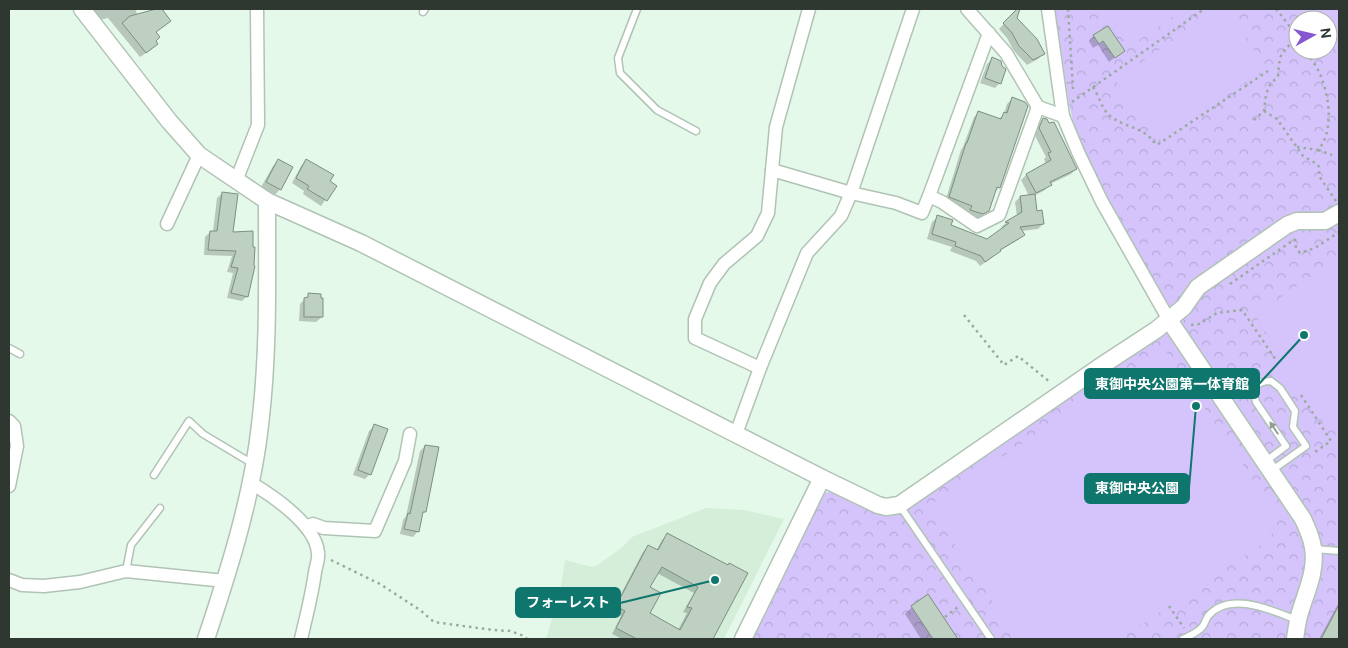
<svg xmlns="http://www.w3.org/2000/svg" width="1348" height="648" font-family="'DM Sans','Noto Sans JP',sans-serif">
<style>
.built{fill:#d4eeda}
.forest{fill:url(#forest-crowns);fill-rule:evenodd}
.pitch{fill:#d4c4fb}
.shadow{fill:#0003;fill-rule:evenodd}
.building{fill:#bdd0c2;stroke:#7d8f81;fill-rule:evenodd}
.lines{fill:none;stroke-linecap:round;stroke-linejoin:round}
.service-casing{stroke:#b0c3b5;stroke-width:9}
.minor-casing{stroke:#b0c3b5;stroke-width:15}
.tertiary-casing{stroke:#b0c3b5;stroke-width:19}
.path{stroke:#9aaa9e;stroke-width:2.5;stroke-dasharray:2.5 4;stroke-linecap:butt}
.service{stroke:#fff;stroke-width:6}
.minor{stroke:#fff;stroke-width:12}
.tertiary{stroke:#fff;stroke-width:16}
.oneway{fill:#979b98}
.leader{fill:none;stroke:#0f766e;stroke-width:2}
.callout-dot{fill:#0f766e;stroke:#fff;stroke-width:2}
.callout{fill:#0f766e;stroke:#0f766e;stroke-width:2}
.callout-label{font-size:14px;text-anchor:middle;font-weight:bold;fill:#fff}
</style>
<defs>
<pattern id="forest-crowns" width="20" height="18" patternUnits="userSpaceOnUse" patternTransform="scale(1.25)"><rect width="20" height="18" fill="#d4c4fb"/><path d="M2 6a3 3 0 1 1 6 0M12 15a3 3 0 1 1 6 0" fill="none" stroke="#b6a9d8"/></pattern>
</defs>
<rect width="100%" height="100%" fill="#e5f9ea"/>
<!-- built -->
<polygon class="built" points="706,508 744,510 784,519 724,639 546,639 560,591 565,560 592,567 599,564 620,549 632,537"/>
<!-- forest -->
<path class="forest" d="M1055 9H1339V639H748L822 494 828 492H835L879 512 1179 321 1149 274 1116 216 1075 130 1069 104ZM1298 20H1328V50H1298Z"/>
<!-- pitch -->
<g class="pitch">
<polygon points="1105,9 1184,9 1130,46"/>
<polygon points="1221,9 1226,9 1266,68 1157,141 1115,80"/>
<polygon points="1339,257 1339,428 1334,431 1307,391 1296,398 1272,363 1282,356 1255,315"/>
<polygon points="1164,348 1275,513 1271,538 1120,639 1018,639 929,506"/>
</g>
<!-- shadow -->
<g class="shadow">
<polygon points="91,9 136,9 137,16 155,32 155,41 152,49 140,57 108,18 99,20"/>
<polygon points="1018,9 1015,19 1043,54 1038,59 1027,65 1014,51 1007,38 999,29"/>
<polygon points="1094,36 1123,51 1109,62 1098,45 1093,48 1089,41"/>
<polygon points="992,59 1000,83 995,88 980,83 987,64"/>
<polygon points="1012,99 999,187 994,193 988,210 982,216 977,219 966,215 968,211 945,202 961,150 963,147 974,117 979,112 999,119 1004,114 1007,104"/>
<polygon points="1044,119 1076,169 1071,174 1050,184 1045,190 1034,196 1036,212 1043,224 1038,229 1021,231 1023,235 1018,240 999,251 994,256 980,266 976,261 950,251 952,247 927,239 932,222 938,217 950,226 987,240 1004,228 1001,227 1006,223 1017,216 1015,202 1020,197 1029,196 1021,180 1026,175 1046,164 1044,159 1046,157 1034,134 1039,124"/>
<polygon points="278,160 280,189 275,195 261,187 273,166"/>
<polygon points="306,161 328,182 335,186 321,206 303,194 304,191 292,183 301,166"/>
<polygon points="223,193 247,296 242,301 227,298 233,273 227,272 232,256 204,255 205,237 210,232 213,232 217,198"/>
<polygon points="309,295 322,317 316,322 299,321 300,304"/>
<polygon points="374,426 370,474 365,479 353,475 369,431"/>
<polygon points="425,446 424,512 421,515 418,531 413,537 400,534 403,520 406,516 420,451"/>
<path d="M667 535 728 566 746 574 712 639H622L612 634 621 616 612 611 643 552 648 546 656 551 662 540ZM657 573 694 593 683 612 687 613 678 630 649 613V587Z"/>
<polygon points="928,596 957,639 921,639 905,614 912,607"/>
<polygon points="1339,602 1339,639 1319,639"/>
</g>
<!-- building -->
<g class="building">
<polygon points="156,9 162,9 171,21 156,32 160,37 156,41 158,44 146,53 122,23 130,16"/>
<polygon points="1017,9 1020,9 1017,18 1037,39 1045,54 1033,60 1019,46 1012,33 1003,23"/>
<polygon points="1108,26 1125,51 1115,58 1103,41 1099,44 1093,35"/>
<polygon points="992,57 1001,61 1002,66 1006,69 1001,84 985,78"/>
<polygon points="1012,97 1025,102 1028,106 1000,188 997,187 989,211 983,214 970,210 972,206 949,197 966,143 967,143 978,111 1001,119 1004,112 1007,113"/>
<polygon points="1043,118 1047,119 1049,123 1054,122 1077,169 1050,182 1052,185 1036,193 1026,174 1051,160 1048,153 1051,152 1039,128"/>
<polygon points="278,159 293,167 281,190 266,182"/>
<polygon points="306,159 334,175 330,181 337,186 327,201 307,189 309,186 296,178"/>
<polygon points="222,192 238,194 233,232 253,231 253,247 255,247 254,265 255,266 248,297 231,293 238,268 231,267 236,251 208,250 210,231 217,231"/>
<polygon points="1035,194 1037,211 1042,210 1044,224 1020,227 1025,235 1000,250 1001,251 985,262 981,256 955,246 956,242 932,234 937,215 953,220 951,225 987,239 1009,223 1005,222 1022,212 1020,196"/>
<polygon points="308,293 321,294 321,298 323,298 323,317 304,317 304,298 308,297"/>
<polygon points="374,424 388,429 371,475 358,470"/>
<polygon points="425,445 439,447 426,512 423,512 419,532 404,529 408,513 410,514"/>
<path d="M667 533 728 565 729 563 748 573 713 639H637L616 628 625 611 616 606 648 545 658 550ZM662 567 698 587 687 607 692 608 680 630 650 613 661 593 650 587Z"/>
<polygon points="928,594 958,639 933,639 911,606"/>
<polygon points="1339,605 1339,639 1321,639"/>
</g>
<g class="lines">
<!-- service casing -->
<g class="service-casing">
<g id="service">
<polyline points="637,9 618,58 620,73 657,110 696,131"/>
<polyline points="423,12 425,9"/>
<polyline points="9,348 20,354"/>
<path d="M1266 461 1286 446 1256 402C1252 388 1256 381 1271 381L1280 388 1295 411 1293 427 1306 446 1271 471"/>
<polyline points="154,475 189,421 203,434 253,464"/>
<polyline points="900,506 991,639"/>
<polyline points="1315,549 1339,551"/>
<polyline points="126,571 131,545 160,508"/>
<path d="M1183 639C1189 636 1199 632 1203 626 1205 623 1206 619 1208 616 1230 590 1273 611 1297 620"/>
</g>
</g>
<!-- minor casing -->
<g class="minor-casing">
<g id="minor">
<polyline points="913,9 851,193 896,203 922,213 929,196"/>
<polyline points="967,9 1006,53 1038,107 1063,116"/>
<polyline points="1048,9 1063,116 1078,152 1102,202 1169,320"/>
<polyline points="989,33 929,196 942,202 977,226 999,215 1038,107"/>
<polyline points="236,181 258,125 257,9"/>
<polyline points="167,224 199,155"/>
<polyline points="760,368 695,338 695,319 710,283 724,264 757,236 768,213 776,127 809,9"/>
<polyline points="9,421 14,426 17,446 9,486"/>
<polyline points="736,434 760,368 807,253 841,216 851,193 772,170"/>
<path d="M251 483C273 496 316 525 318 553 319 559 316 566 315 572 312 595 306 617 301 639"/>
<polyline points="307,526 313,524 324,528 375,531 405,461 410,434"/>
<polyline points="9,580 22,585 44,586 80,582 126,571 225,581"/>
</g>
</g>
<!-- tertiary casing -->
<g class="tertiary-casing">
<g id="tertiary">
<polyline points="82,9 169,121 199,155 267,201 361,243 822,478 878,505 886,507 899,505 1098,368 1156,330 1184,307 1198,287 1287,225 1297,221 1325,221 1339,213"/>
<path d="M1169 320 1303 519C1307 528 1312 538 1313 548 1317 572 1305 594 1299 616 1297 624 1296 632 1295 639"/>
<path d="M206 639C229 570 252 498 260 425 269 351 267 276 267 201"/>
<polyline points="743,639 822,478"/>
</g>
</g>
<!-- path -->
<g class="path">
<polyline points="1068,9 1073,89"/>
<polyline points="1276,9 1288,24 1298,42"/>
<path d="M1093 87C1099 96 1102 110 1111 117 1129 129 1142 126 1157 145L1268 71"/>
<polyline points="1072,102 1204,9"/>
<polyline points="1264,111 1277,119 1303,156 1317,164 1319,167 1319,176 1336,201"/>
<path d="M1254 120 1264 111 1266 94 1270 85 1278 76C1280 53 1279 55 1296 39"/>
<path d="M1297 147 1318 150C1335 131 1329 93 1319 72 1315 63 1309 57 1303 50"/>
<polyline points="1318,150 1332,155"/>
<polyline points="1295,239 1296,248 1300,253 1315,248 1339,232"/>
<polyline points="1230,284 1295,239"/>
<polyline points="964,315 1004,365 1018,356 1051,383"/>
<polyline points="1191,325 1199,324 1217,313 1242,310 1276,360"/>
<polyline points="1301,395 1331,441 1312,454"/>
<polyline points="331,560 380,584 420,610 434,622 493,630 510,631 524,636 527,639"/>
<polyline points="1169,606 1184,628"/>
<polyline points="945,617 958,607"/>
</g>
<!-- service -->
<use href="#service" class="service"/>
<!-- minor -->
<use href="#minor" class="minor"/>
<!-- tertiary -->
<use href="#tertiary" class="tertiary"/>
</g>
<!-- one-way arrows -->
<defs><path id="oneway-solid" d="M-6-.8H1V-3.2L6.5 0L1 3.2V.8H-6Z" transform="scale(1.25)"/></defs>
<use class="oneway" href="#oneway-solid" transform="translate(1274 428) rotate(-124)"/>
<!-- callouts -->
<path class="leader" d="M1304 335L1259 384M1196 406L1189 488M715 580L620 603"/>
<g class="callout-dot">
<circle cx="1304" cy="335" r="5"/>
<circle cx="1196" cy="406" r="5"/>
<circle cx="715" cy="580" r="5"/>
</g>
<g class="callout">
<rect x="1085" y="369" width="174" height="29" rx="5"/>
<rect x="1085" y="474" width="104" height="29" rx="5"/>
<rect x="516" y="588" width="104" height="29" rx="5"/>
</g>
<g class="callout-label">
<text x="1172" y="389">東御中央公園第一体育館</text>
<text x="1137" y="493">東御中央公園</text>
<text x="568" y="607">フォーレスト</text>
</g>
<!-- border -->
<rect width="1348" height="648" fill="none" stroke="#2f3731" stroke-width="20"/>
<!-- north arrow -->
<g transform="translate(1313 35) rotate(82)"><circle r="24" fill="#ffffff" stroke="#acafad"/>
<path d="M0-4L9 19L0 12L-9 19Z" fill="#8657d0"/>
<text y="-8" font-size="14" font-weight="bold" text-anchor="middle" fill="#2f3731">N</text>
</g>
</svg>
